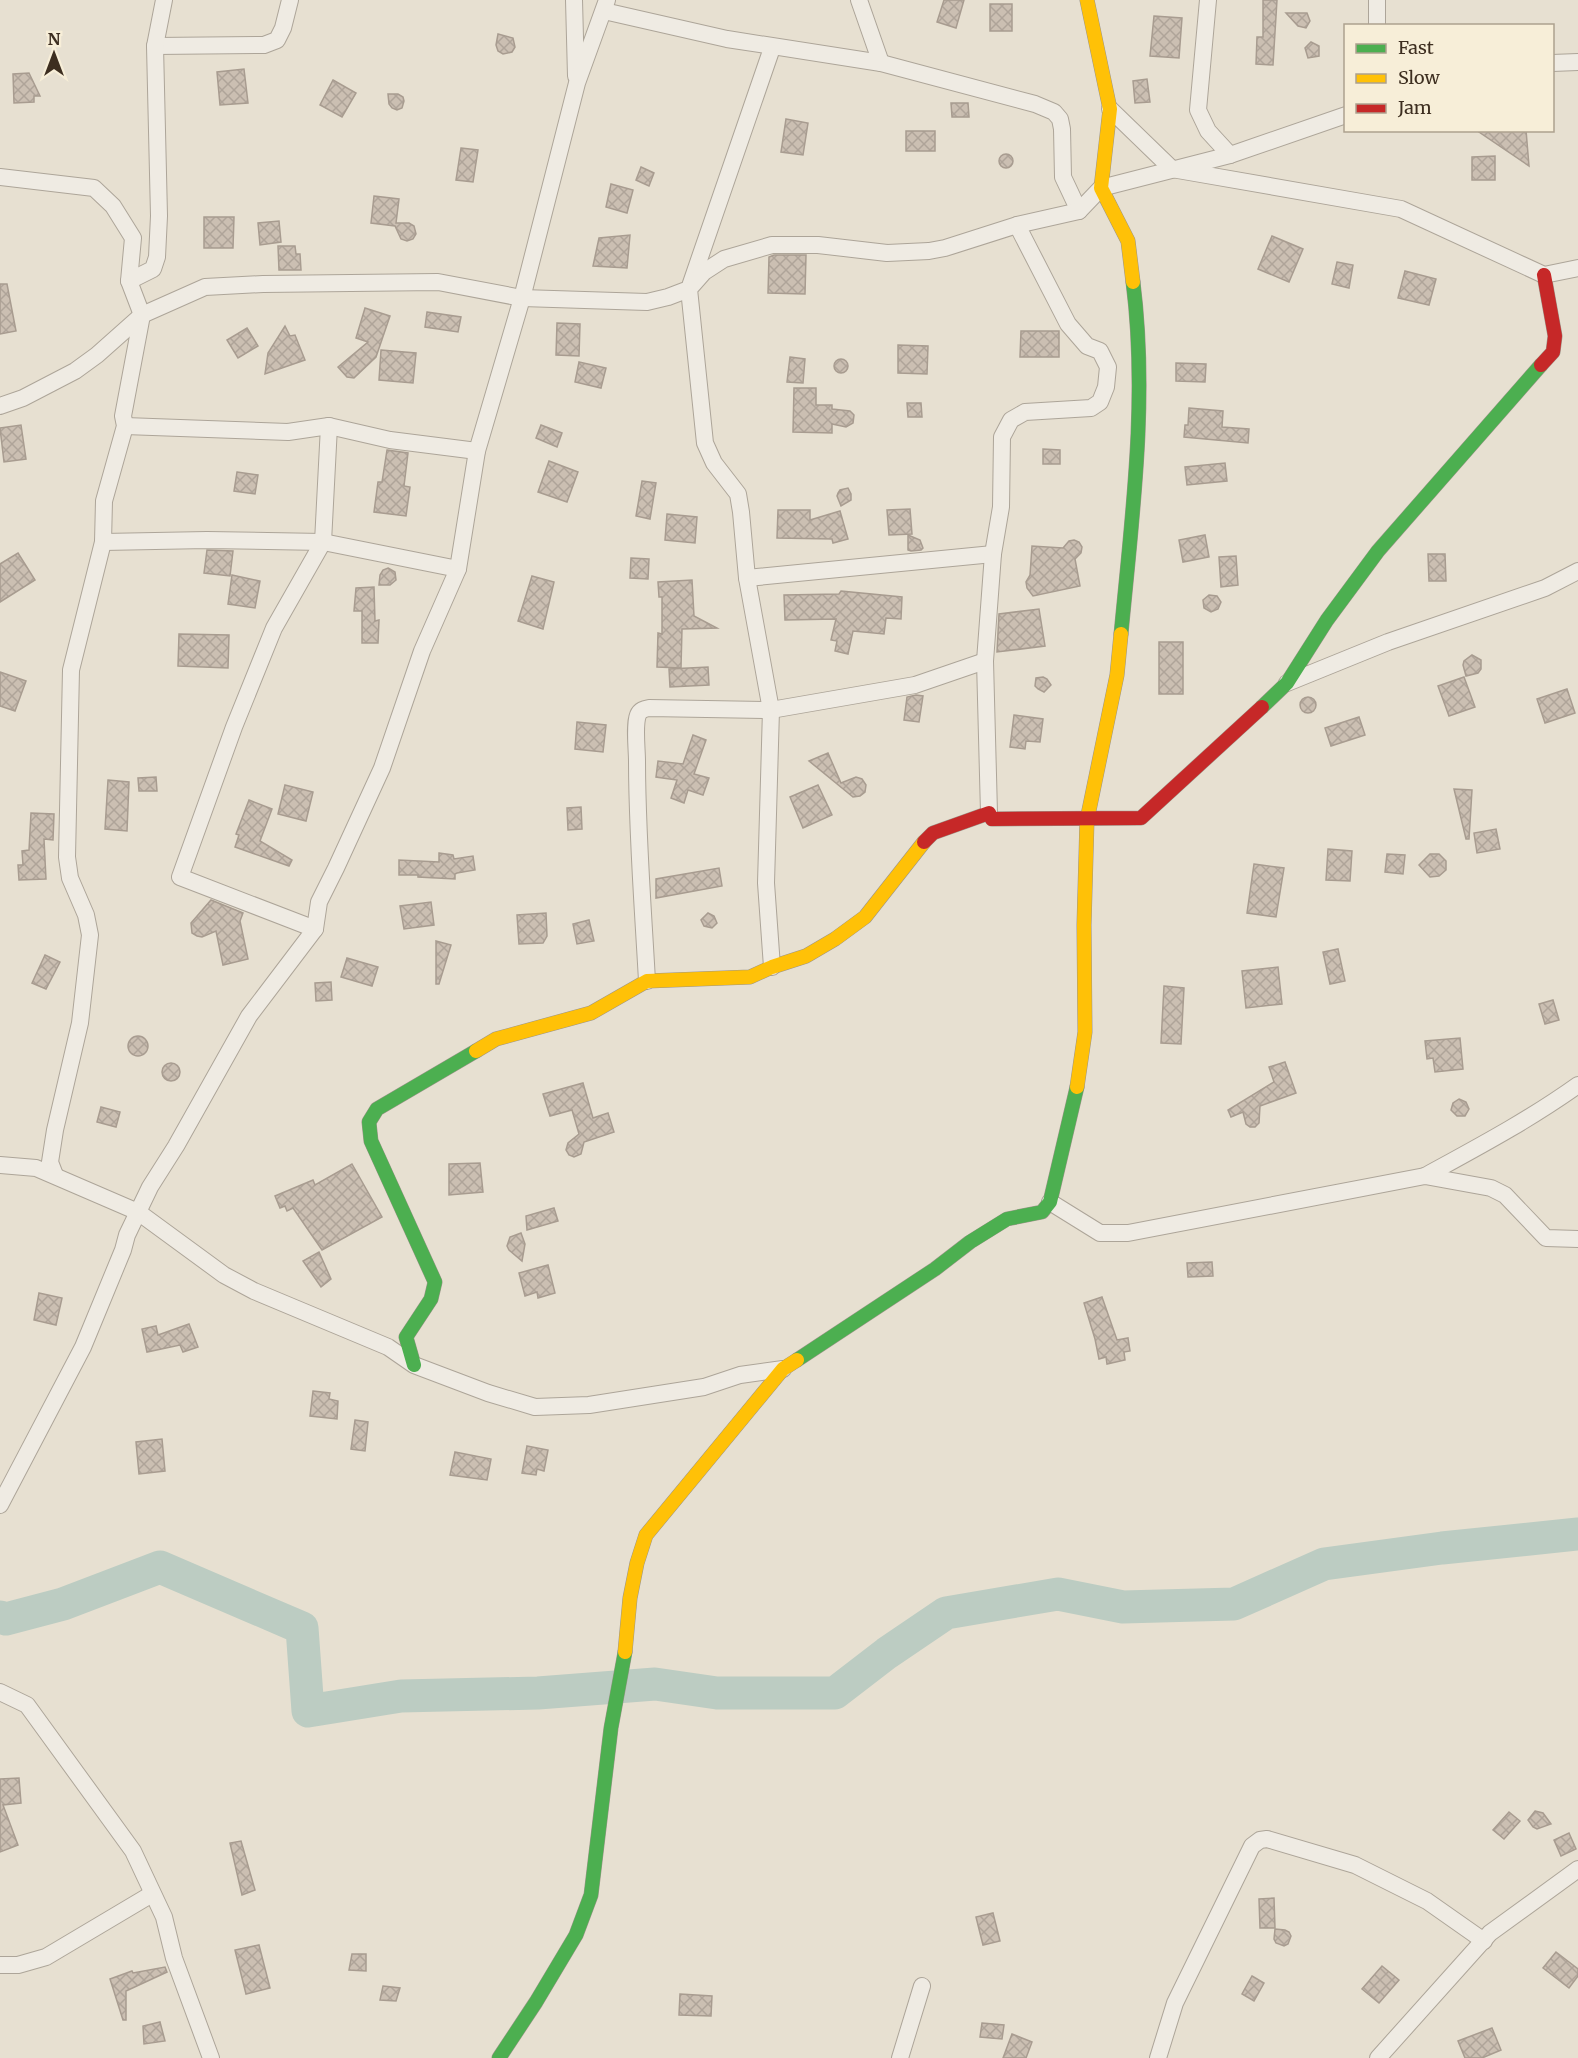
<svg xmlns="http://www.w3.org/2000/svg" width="1578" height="2058" font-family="Merriweather,serif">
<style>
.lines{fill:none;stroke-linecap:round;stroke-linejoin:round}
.river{stroke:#bcccc2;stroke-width:33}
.building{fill:url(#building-cross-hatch);stroke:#a89c90;stroke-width:1.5}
.street-casing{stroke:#ada599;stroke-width:18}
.fast-casing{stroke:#9c958a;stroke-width:15}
.slow-casing{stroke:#9c958a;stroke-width:15}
.jam-casing{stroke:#9c958a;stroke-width:15}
.street{stroke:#efebe3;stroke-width:16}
.fast{stroke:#4caf50;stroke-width:14}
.slow{stroke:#ffc107;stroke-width:14}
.jam{stroke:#c62828;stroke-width:14}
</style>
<defs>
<pattern id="building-cross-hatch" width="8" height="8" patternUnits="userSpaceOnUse" patternTransform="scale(1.5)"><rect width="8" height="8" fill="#cbbfb2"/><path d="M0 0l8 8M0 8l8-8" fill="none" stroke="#afa499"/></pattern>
</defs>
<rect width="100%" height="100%" fill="#e7e0d1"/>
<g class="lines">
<!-- river -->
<polyline class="river" points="0,1617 6,1619 63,1604 160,1567 302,1628 308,1711 401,1696 538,1693 655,1684 717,1693 835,1693 887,1653 946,1613 1058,1594 1123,1607 1234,1604 1324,1564 1442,1548 1578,1534"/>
</g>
<!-- building -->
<g class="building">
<polygon points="944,0 964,0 956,28 937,22"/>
<polygon points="1263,0 1277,0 1273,65 1256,64 1257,37 1263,37"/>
<rect x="990" y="4" width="22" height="27"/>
<polygon points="1286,13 1307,13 1310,21 1306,28 1298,26"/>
<polygon points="1154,16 1182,18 1179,58 1150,56"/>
<polygon points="498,34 513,38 515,47 512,52 503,54 498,51 496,45"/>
<polygon points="1311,42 1319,46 1319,56 1308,58 1305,48"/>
<polygon points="244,69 248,103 220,105 217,72"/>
<polygon points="29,73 40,96 34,96 34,102 14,103 13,74"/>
<polygon points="1147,79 1150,102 1135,103 1133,81"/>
<polygon points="333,80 356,93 342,117 320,105"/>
<polygon points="388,94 398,94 403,97 404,101 402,108 397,110 392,108 389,104"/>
<polygon points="951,103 968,103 969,117 952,117"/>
<polygon points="786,119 808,123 803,155 781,152"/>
<polygon points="1476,130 1526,130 1529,166"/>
<rect x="906" y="131" width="29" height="20"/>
<polygon points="461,148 478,150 473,182 456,180"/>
<circle cx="1006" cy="161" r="7"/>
<polygon points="1495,156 1495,180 1472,180 1472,157"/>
<polygon points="641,167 654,173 649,186 636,180"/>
<polygon points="611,184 633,190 627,213 606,207"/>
<polygon points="374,196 399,199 396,223 409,223 414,226 416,234 413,239 407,241 401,239 395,226 371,223"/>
<polygon points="204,217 234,217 233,248 204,248"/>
<polygon points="279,221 281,242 260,245 258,223"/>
<polygon points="630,235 627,268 593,266 599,238"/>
<polygon points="1272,236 1303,249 1289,282 1258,269"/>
<polygon points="278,246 295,246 296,254 300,254 301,270 279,270"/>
<polygon points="774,255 806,255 805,294 768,293 769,257"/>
<polygon points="1337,262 1353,265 1349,288 1332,284"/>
<polygon points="1405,271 1436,279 1429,305 1398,298"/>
<polygon points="0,284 7,284 16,331 0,334"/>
<polygon points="365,308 390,316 376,357 354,378 347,377 338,367 368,342 356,338"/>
<polygon points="427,312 461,317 458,332 425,327"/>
<polygon points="557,323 580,324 579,356 556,355"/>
<polygon points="285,326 290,336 295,335 305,360 265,374 268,353"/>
<polygon points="247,328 258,346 238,358 227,340"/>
<polygon points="1021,331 1059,331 1059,357 1020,357"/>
<polygon points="898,345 928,346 927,374 898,373"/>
<polygon points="381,350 416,353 413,383 379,380"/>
<polygon points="790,357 805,359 803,383 787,382"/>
<circle cx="841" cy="366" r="7"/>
<polygon points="579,362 606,368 601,388 575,382"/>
<polygon points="1176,363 1206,364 1205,382 1176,381"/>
<polygon points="794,388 816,388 816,405 832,405 832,409 850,411 854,415 853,423 846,427 832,424 832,433 793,432"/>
<polygon points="907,403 921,403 922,417 908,417"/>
<polygon points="1189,408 1223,411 1222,427 1249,429 1248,443 1184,437 1185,425 1188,425"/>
<polygon points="21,425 26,459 4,462 0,428"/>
<polygon points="541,425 562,433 557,447 536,438"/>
<polygon points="1043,449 1060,450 1060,464 1043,464"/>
<polygon points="387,450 408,453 404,486 410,487 406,516 374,512 378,482 382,482"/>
<polygon points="549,461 578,472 567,502 538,492"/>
<polygon points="1225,463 1227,481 1187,485 1185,467"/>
<polygon points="237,472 258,475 255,494 234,491"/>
<polygon points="642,481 656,483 650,519 636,516"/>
<polygon points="848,488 851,494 851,500 841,506 837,496 838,493 840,490"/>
<polygon points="910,509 912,534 889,535 887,510"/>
<polygon points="778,510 810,510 810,520 840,511 848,539 833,543 832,539 777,538"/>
<polygon points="667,514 697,517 695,543 665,540"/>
<polygon points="908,535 920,540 923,548 921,550 911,551 908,550"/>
<polygon points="1205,535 1209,557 1183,562 1179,540"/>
<polygon points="1074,540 1079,542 1082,547 1081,553 1075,559 1080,586 1033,596 1027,588 1026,582 1030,575 1032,546 1063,548 1069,541"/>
<polygon points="207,550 233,551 230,576 204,573"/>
<polygon points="18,553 35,580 0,602 0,564"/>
<polygon points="1428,554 1445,554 1446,581 1429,581"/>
<polygon points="1236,556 1238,585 1221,587 1219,557"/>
<polygon points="631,558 649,559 648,579 630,578"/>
<polygon points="388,568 395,572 396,580 390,585 379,585 380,575 383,570"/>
<polygon points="232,575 260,581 255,608 228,604"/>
<polygon points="532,576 554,582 543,629 518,621"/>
<polygon points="692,580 694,616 717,628 682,629 681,668 657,667 658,633 662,634 662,597 659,597 658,582"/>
<polygon points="374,587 375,621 379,620 378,643 362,643 362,611 354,611 356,588"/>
<polygon points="841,591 902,597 901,619 886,618 884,634 853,631 848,654 835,651 837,641 831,640 836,619 785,620 784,595 839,594"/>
<polygon points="1209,595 1217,596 1221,602 1218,609 1211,612 1204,608 1203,600"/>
<polygon points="1039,609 1045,646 997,652 999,614"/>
<polygon points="179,634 229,635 228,668 178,666"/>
<rect x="1159" y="642" width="24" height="52"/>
<polygon points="1472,655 1481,660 1481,669 1478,673 1466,676 1463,665 1464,661"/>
<polygon points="708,667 709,685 670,687 669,669"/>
<polygon points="0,672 26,681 15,711 0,706"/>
<polygon points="1043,677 1047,679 1051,685 1044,692 1038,689 1035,686 1036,678"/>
<polygon points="1464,677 1475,707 1449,716 1438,686"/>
<polygon points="1567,689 1575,713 1545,723 1537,699"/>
<polygon points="916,695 923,696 919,722 904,720 907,697"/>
<circle cx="1308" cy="705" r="8"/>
<polygon points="1014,715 1043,719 1040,742 1026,741 1025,749 1010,747"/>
<polygon points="1359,717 1365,735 1331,746 1325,728"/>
<polygon points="577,722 606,725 603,752 575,749"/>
<polygon points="693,735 706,740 694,774 709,778 703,795 688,790 684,803 671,798 677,780 656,777 658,761 683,764"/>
<polygon points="828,753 841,783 856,777 862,779 866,785 865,792 860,796 853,797 809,761"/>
<polygon points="156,777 157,791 139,791 138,778"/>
<polygon points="108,780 129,782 127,831 105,829"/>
<polygon points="285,785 313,792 306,821 278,814"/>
<polygon points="818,785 832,815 803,828 790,797"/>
<polygon points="1454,789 1472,790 1469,839 1466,839"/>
<polygon points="249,800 272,809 260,841 292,860 289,866 235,847 239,835 236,834"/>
<polygon points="581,807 582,829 568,830 567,808"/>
<polygon points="31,813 54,814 53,840 44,839 46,879 19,880 18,865 23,865 22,851 29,850"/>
<polygon points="1496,829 1500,849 1477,853 1474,833"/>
<polygon points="1328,849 1352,851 1350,881 1326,880"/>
<polygon points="439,853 453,855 454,859 473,856 475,870 457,873 455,874 455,879 418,877 418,875 399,875 399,860 439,862"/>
<polygon points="1387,854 1405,855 1403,874 1385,872"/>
<polygon points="1430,854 1439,854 1446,861 1446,870 1439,876 1430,877 1419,865"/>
<polygon points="1254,864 1284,868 1276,917 1247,913"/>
<polygon points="719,868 722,886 656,898 656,879"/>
<polygon points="211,900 243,913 240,921 248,959 223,965 216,931 202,937 197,936 192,933 191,923"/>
<polygon points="431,902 434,925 404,929 400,906"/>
<polygon points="546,913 547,936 543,943 519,944 517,915"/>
<polygon points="708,913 714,916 717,923 712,928 704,926 701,920"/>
<polygon points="589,920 594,941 577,944 573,924"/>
<polygon points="436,941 451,945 439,984 436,984"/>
<polygon points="1338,949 1345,981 1330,984 1323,952"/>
<polygon points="45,955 60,962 46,989 32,983"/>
<polygon points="347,958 378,967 372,986 341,977"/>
<polygon points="1278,967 1282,1004 1246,1008 1242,971"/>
<polygon points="331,982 332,1000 316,1001 315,983"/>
<polygon points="1164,986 1184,988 1181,1044 1161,1043"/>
<polygon points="1553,1000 1559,1020 1545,1024 1539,1004"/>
<circle cx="138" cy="1046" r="10"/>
<polygon points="1460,1038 1463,1069 1435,1072 1433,1058 1427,1059 1425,1041"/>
<polygon points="1285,1062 1296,1093 1260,1106 1259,1123 1255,1127 1250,1127 1246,1124 1243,1112 1231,1117 1228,1110 1274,1082 1269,1067"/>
<circle cx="171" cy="1072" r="9"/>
<polygon points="583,1083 593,1118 608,1113 614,1132 584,1142 581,1154 574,1157 569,1155 566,1150 568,1143 579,1134 572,1110 550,1116 543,1094"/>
<polygon points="1459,1099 1466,1102 1469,1109 1465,1116 1457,1116 1451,1110 1453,1103"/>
<polygon points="101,1107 120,1112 116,1127 97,1122"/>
<polygon points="480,1163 483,1192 449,1195 449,1164"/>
<polygon points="352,1164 382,1217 322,1250 293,1208 287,1211 285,1206 280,1208 275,1196 313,1180 315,1185"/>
<polygon points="554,1208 558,1221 527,1230 526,1216"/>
<polygon points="521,1233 525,1244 522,1261 509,1250 507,1246 510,1237"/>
<polygon points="319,1252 331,1279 321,1287 303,1261"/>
<polygon points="1212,1262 1213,1276 1188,1277 1187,1263"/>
<polygon points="548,1265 555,1293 538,1298 537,1292 525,1296 519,1273"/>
<polygon points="39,1293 62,1298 56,1325 34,1320"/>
<polygon points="1102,1297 1117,1340 1128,1338 1130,1351 1124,1352 1125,1360 1107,1364 1106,1357 1099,1359 1095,1339 1084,1303"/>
<polygon points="189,1324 198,1347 183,1352 180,1345 147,1352 142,1329 156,1326 158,1335"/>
<polygon points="313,1391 330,1393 329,1399 338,1401 337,1419 310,1416"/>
<polygon points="355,1420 368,1422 365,1451 351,1449"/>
<polygon points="162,1439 165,1471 139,1474 136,1442"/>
<polygon points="527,1446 548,1450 544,1471 537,1469 536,1475 522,1473"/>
<polygon points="455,1452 491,1459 487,1480 450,1475"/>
<polygon points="19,1778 21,1803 3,1805 18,1845 0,1852 0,1779"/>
<polygon points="1535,1811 1543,1813 1551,1824 1537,1829 1533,1827 1528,1820"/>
<polygon points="1509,1812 1520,1821 1504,1839 1493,1830"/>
<polygon points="1569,1833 1576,1849 1561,1856 1554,1840"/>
<polygon points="241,1841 255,1890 242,1895 230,1843"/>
<polygon points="1274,1898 1275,1928 1260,1928 1259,1899"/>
<polygon points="993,1913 1000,1941 983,1945 976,1917"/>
<polygon points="1275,1929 1285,1930 1289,1932 1291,1936 1288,1944 1284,1946 1276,1943 1274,1939"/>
<polygon points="259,1945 270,1988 246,1994 235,1950"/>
<polygon points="1556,1952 1578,1969 1578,1976 1569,1988 1543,1968"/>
<polygon points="352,1954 366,1954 366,1971 349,1970"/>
<polygon points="1382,1966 1399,1980 1379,2003 1362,1989"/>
<polygon points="165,1967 167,1972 126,1991 126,2020 123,2020 110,1979 132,1971 133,1973"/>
<polygon points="1252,1976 1264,1983 1254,2001 1242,1994"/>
<polygon points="383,1986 400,1988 396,2001 380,2000"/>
<polygon points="680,1994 712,1996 711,2016 679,2015"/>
<polygon points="160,2022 165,2041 144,2044 143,2026"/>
<polygon points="982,2023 1004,2025 1002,2039 980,2037"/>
<polygon points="1492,2028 1501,2050 1482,2058 1465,2058 1458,2041"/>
<polygon points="1012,2034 1032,2042 1026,2058 1003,2058"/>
</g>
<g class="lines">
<!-- street casing -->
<g class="street-casing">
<g id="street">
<polyline points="574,0 576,76"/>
<polyline points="859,0 881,63"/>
<polyline points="1208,0 1198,110 1208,131 1230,155"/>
<polyline points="604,11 727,39 881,63 1035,104 1054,112 1060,119 1062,129 1063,177 1079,211"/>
<polyline points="1377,26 1377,0"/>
<polyline points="155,46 264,45 277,40 283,28 290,0"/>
<polyline points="1552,63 1578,62"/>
<polyline points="1110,109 1172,169 1401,209 1544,275 1578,268"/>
<polyline points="0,177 94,188 113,206 133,238 129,281 142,315 123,416 125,426 104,501 103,542 71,670 67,857 70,878 86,915 90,935 80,1023 55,1130 50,1162 55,1175"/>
<polyline points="129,281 153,269 157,257 159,216 155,46 164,0"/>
<polyline points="0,406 23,398 75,371 97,355 142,315 205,287 263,284 438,282 522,298 647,302 668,297 689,289 772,48"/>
<polyline points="125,426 288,432 329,426 390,440 477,451"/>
<polyline points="103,542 207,540 323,542 458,569"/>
<polyline points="747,578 993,554"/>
<polyline points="1287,683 1388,642 1545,588 1578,571"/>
<polyline points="989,813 985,661 993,554 1001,507 1002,437 1011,420 1025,412 1091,408 1100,402 1106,387 1108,367 1100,351 1087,346 1068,324 1017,225"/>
<polyline points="315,929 180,877 234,727 274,628 323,542 329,426"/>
<polyline points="772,967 766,883 771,710 747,578 741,512 738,494 714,463 705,443 689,289 704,272 724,259 772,245 818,245 887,253 929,251 945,248 1017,225 1079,211 1101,188 1230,155 1346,115"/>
<path d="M647 981C643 908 637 834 637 761 637 749 634 725 638 715 640 710 644 709 649 708L771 710 915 685 985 661"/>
<polyline points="0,1165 36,1168 138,1212 224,1275 254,1291 388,1347 414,1365 488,1393 535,1407 589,1405 704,1387 740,1375 783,1369"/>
<path d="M1425 1176C1478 1147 1529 1120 1578 1085"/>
<polyline points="1050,1202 1100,1233 1128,1233 1425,1176 1491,1188 1505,1195 1546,1238 1578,1239"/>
<polyline points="0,1505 83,1347 123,1250 127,1235 150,1187 176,1146 249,1016 315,929 319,902 336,868 382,768 422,651 458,569 477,451 522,298 577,83 607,0"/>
<polyline points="0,1692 27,1705 133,1851 164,1917 174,1958 211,2058"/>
<polyline points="0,1965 18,1965 46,1957 152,1894"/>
<polyline points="900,2058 922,1986"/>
<polyline points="1158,2058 1175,2003 1252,1846 1260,1840 1267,1839 1355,1865 1427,1901 1484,1941"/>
<polyline points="1378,2058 1490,1933 1578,1869"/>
</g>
</g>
<!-- fast casing -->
<g class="fast-casing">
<g id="fast">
<path d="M1121 634C1132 517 1148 399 1133 282"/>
<polyline points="1262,707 1287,683 1327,620 1378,551 1541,365"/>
<polyline points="797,1360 935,1269 970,1242 1007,1219 1042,1212 1050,1202 1077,1087"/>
<polyline points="414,1365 406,1337 431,1299 435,1282 371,1141 369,1122 377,1109 476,1051"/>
<polyline points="499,2058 536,2002 576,1935 591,1895 611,1728 625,1652"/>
</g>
</g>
<!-- slow casing -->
<g class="slow-casing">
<g id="slow">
<polyline points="1087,0 1110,109 1101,188 1128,241 1133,282"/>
<polyline points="476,1051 496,1039 591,1013 647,981 750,977 772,967 806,956 835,939 865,917 924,842"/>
<polyline points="1077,1087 1085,1032 1084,925 1087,820 1117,675 1121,634"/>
<polyline points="625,1652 630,1598 637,1563 646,1535 783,1369 797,1360"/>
</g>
</g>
<!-- jam casing -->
<g class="jam-casing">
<g id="jam">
<polyline points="1541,365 1553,352 1555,336 1544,275"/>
<polyline points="924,842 933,833 989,813 992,819 1141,818 1262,707"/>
</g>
</g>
<!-- street -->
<use href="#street" class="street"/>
<!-- fast -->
<use href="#fast" class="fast"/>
<!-- slow -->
<use href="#slow" class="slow"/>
<!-- jam -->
<use href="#jam" class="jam"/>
</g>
<!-- legend -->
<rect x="1344" y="24" width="210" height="108" fill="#f7eed8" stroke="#ada18e" stroke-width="1.5"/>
<rect x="1356" y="44" width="30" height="9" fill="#4caf50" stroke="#ada18e" stroke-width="1.5"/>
<text x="1398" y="54" font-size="18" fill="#3d2e20">Fast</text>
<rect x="1356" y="74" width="30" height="9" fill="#ffc107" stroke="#ada18e" stroke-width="1.5"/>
<text x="1398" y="84" font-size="18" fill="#3d2e20">Slow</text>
<rect x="1356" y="104" width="30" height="9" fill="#c62828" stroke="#ada18e" stroke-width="1.5"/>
<text x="1398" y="114" font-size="18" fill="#3d2e20">Jam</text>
<!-- north arrow -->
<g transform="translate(54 54)" stroke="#f7eed8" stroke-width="4.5" paint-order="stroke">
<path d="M0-4.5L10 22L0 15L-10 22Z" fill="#3d2e20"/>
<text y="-9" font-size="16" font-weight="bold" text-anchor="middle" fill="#3d2e20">N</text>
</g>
</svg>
